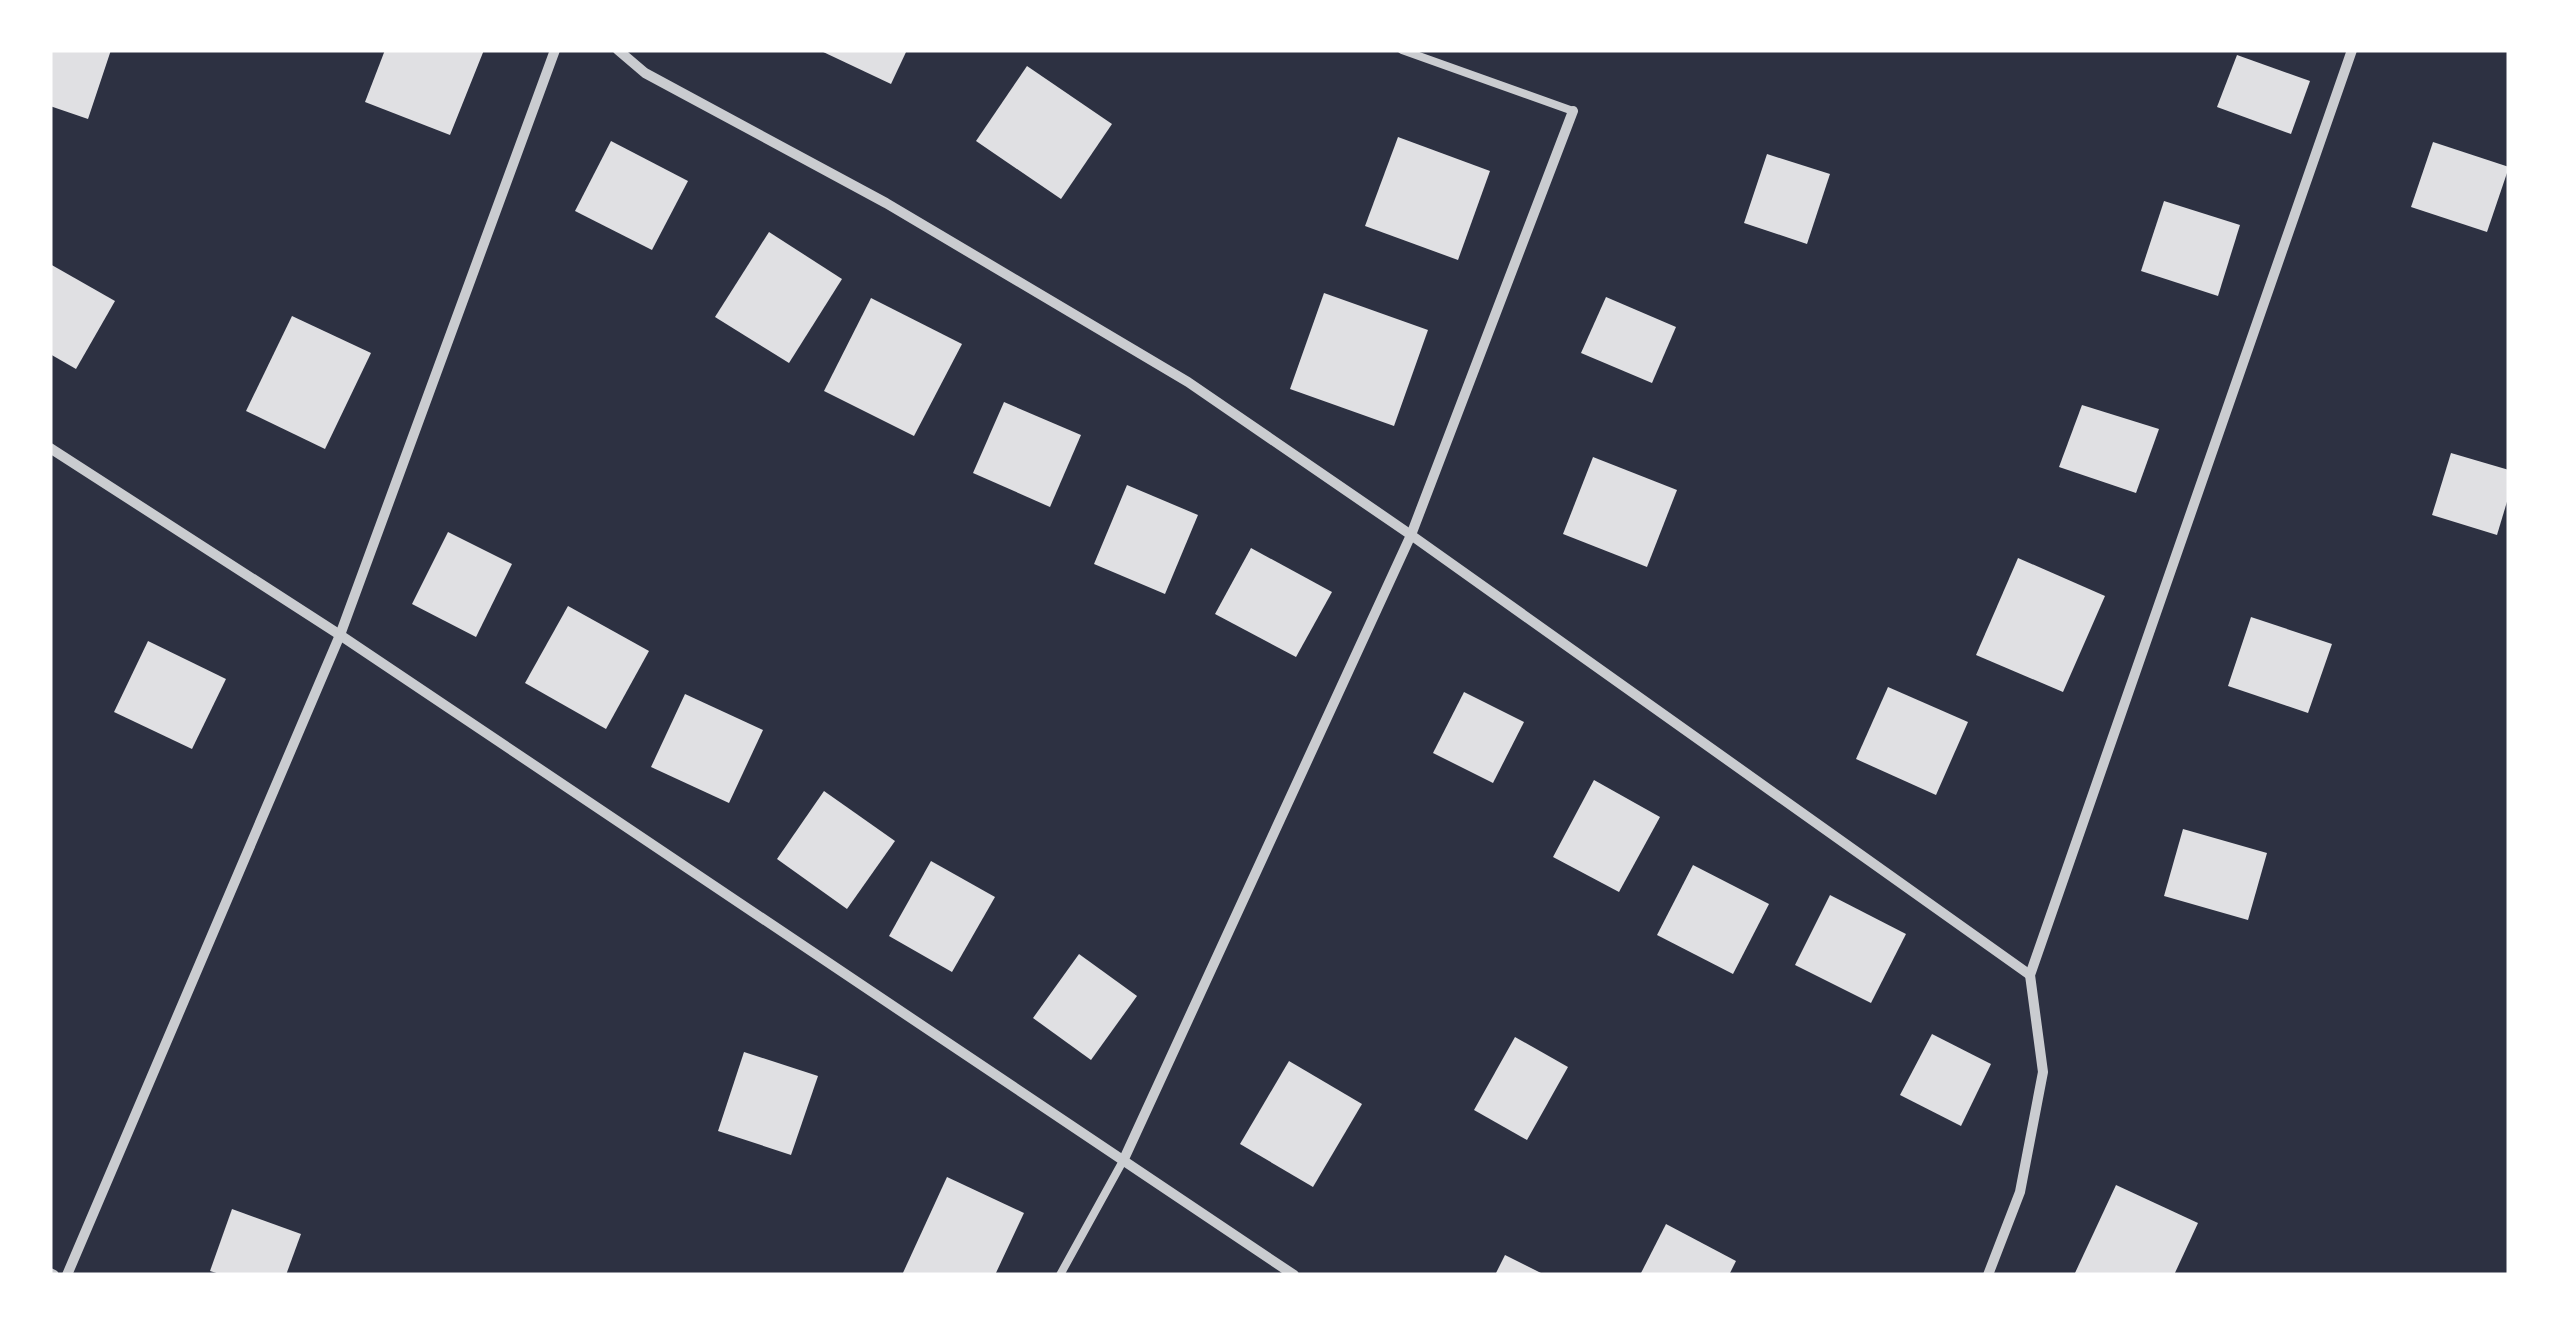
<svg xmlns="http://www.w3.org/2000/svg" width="2559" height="1325" font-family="Raleway,sans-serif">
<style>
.building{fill:#e0e0e3}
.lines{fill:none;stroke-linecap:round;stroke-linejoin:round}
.service{stroke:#caccd0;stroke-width:8}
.minor{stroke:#caccd0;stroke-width:10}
</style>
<rect width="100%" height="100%" fill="#2d3142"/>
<!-- building -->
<g class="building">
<polygon points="50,50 111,50 88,119 50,106"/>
<polygon points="385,50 484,50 450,135 365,102"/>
<polygon points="819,50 907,50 891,84"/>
<polygon points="2237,55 2310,81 2291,134 2217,107"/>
<polygon points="1027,66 1112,124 1061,199 976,141"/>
<polygon points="1398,137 1490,171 1458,260 1365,226"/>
<polygon points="611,141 688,181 652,250 575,211"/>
<polygon points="2433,142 2509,167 2487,232 2411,207"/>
<polygon points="1767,154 1830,174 1807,244 1744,223"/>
<polygon points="2164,201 2240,225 2218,296 2141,271"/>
<polygon points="769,232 842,279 789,363 715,317"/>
<polygon points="50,264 115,301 76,369 50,354"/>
<polygon points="1324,293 1428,330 1394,426 1290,389"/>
<polygon points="1606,297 1676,327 1652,383 1581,353"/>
<polygon points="871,298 962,344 914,436 824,391"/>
<polygon points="292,316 371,353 325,449 246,411"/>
<polygon points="1004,402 1081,435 1050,507 973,473"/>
<polygon points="2082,405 2159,429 2136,493 2059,467"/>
<polygon points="2451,453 2509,470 2509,495 2497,535 2432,515"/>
<polygon points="1593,457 1677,490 1647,567 1563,534"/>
<polygon points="1127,485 1198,515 1165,594 1094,564"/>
<polygon points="448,532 512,564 476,637 412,604"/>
<polygon points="1251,548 1332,592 1296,657 1215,614"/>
<polygon points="2018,558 2105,596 2063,692 1976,655"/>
<polygon points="568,606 649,651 606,729 525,683"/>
<polygon points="2251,617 2332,644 2308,713 2228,686"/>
<polygon points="148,641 226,679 192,749 114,712"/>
<polygon points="1888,687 1968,722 1936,795 1856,759"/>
<polygon points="1464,692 1524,722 1493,783 1433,753"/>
<polygon points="685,694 763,730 729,803 651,767"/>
<polygon points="1594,780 1660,817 1619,892 1553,857"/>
<polygon points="824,791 895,841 847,909 777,859"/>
<polygon points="2183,829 2267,853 2248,920 2164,896"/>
<polygon points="931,861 995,897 952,972 889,936"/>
<polygon points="1693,865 1769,904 1733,974 1657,935"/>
<polygon points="1830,895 1906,934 1871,1003 1795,965"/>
<polygon points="1079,954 1137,996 1091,1060 1033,1018"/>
<polygon points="1932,1034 1991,1064 1961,1126 1900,1095"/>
<polygon points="1515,1037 1568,1067 1527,1140 1474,1110"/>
<polygon points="744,1052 818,1076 791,1155 718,1131"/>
<polygon points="1289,1061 1362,1104 1313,1187 1240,1144"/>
<polygon points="947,1177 1024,1213 995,1275 902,1275"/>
<polygon points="2116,1185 2198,1223 2174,1275 2075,1273"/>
<polygon points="232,1209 301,1234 286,1275 223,1275 210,1271"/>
<polygon points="1666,1224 1736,1261 1729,1275 1640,1275"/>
<polygon points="1505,1255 1545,1275 1495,1275"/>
</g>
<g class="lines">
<!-- service -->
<g class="service">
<polyline points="1402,50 1573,111"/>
<polyline points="1060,1275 1124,1159"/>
</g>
<!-- minor -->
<g class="minor">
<polyline points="618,50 645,73 886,203 1188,382 1411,535 2030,975"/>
<polyline points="50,448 340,635 1294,1275"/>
<polyline points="1124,1159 1411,535 1573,111"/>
<polyline points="50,1273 54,1275"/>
<polyline points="67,1275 340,635 555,50"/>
<polyline points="1988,1275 2020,1192 2043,1072 2030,975 2352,50"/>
</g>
</g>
<!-- border -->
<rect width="2559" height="1325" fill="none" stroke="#ffffff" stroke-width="105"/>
</svg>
